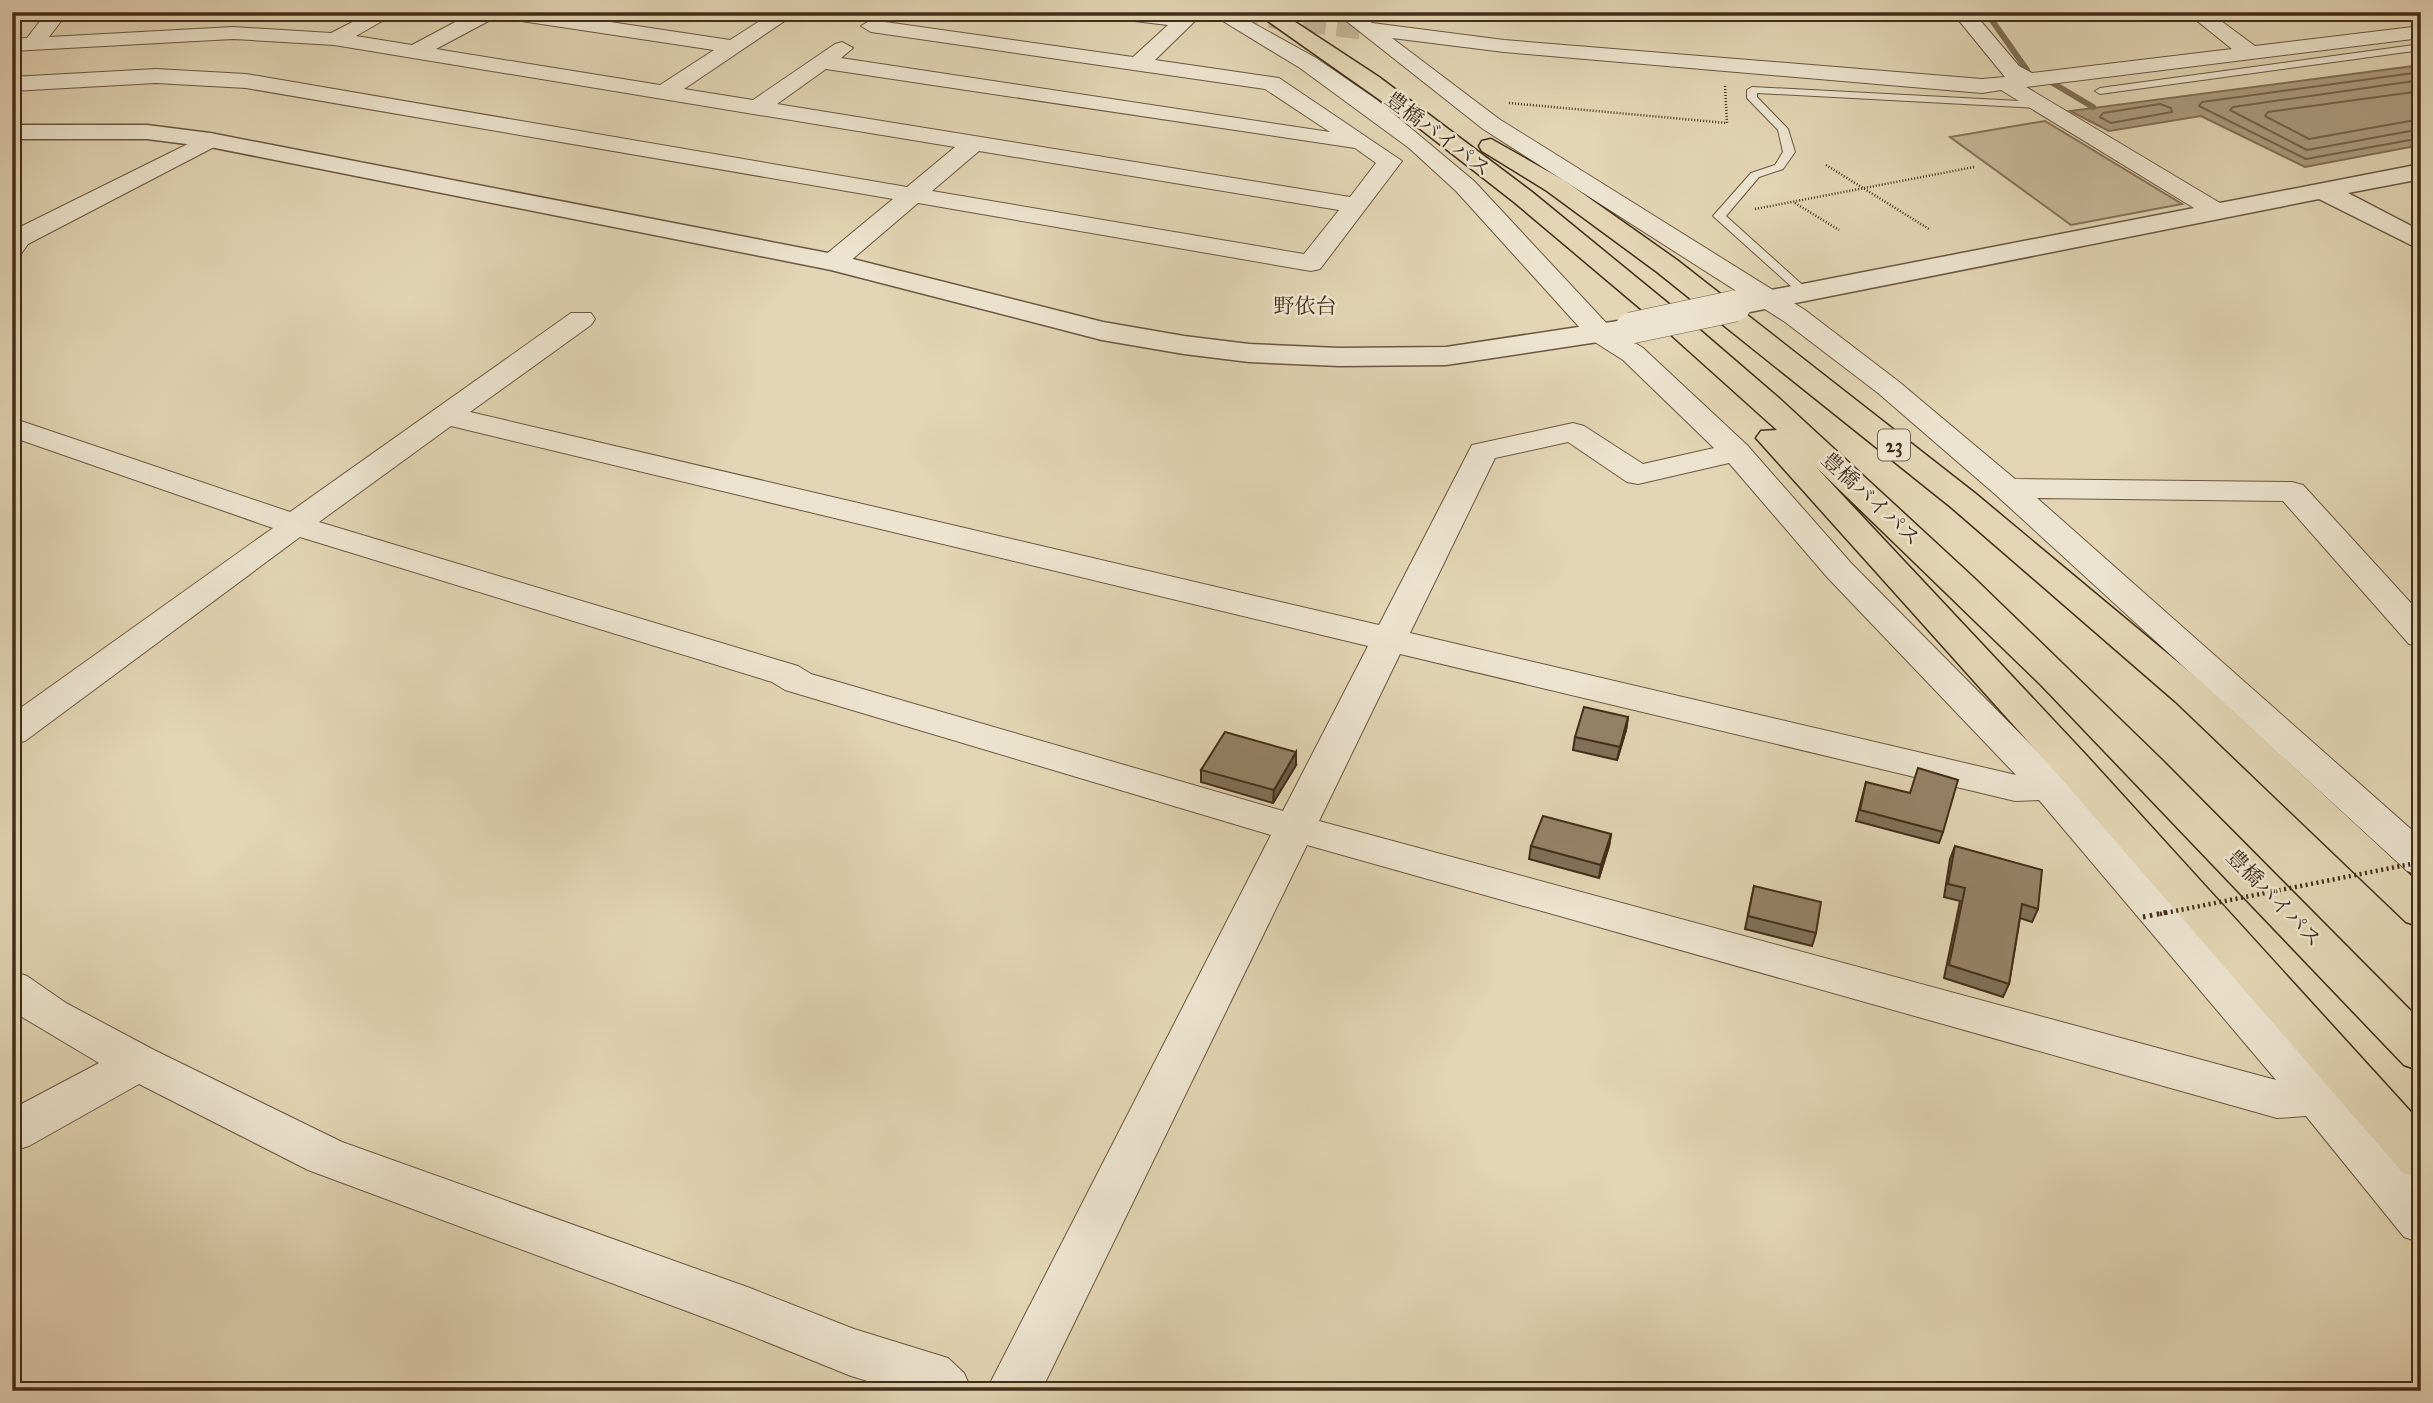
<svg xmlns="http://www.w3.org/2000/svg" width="2433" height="1403" font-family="'IM FELL Great Primer','Noto Serif JP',serif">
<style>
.green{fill:#c7b79a;stroke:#85725a;stroke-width:2}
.water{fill:#ac9b80;stroke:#826f57;stroke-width:2}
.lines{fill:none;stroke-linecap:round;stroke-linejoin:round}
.shore{stroke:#78644d;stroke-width:2}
.stream{stroke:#826f57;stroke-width:6}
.minor-tunnel{stroke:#c2b295;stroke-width:23;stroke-dasharray:23 11;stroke-linecap:butt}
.service-casing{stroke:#6b5640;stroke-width:2}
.minor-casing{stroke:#6b5640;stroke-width:2}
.tertiary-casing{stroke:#6b5640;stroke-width:3}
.trunk-casing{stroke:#432c1a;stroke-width:3}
.path{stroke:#432c1a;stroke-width:2.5;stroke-dasharray:1 2;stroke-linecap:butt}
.service{fill:#ece3ce;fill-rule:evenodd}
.minor{fill:#ece3ce;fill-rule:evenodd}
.tertiary{fill:#ece3ce;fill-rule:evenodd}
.trunk{fill:#e2d4b4;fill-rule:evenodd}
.tertiary-bridge-casing{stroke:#6b5640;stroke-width:32;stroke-linecap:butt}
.path-bridge-far1{stroke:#432c1a;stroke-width:4.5;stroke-dasharray:2 3.5;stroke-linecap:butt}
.path-bridge{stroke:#432c1a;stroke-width:5;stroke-dasharray:2.5 4.5;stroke-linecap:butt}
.tertiary-bridge{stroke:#ece3ce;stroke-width:31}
.wall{fill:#81715b;stroke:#432c1a;stroke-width:2}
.shaded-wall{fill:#695c4a;stroke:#432c1a;stroke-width:2}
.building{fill:#96836a;stroke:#432c1a;stroke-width:2}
.labels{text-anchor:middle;stroke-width:5;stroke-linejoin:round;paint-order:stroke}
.shield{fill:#ece3ce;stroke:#766350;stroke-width:2}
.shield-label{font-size:19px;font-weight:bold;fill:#432c1a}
.street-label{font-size:21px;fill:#432c1a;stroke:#ece3ce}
.far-quarter-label{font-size:21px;fill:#432c1a;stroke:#ece3ce}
</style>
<rect width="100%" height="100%" fill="#e2d4b4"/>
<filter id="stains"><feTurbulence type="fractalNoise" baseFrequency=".00286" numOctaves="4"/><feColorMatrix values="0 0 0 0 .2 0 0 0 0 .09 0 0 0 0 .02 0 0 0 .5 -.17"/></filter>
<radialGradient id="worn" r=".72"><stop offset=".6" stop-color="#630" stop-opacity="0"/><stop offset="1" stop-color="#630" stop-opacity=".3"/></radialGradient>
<!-- green -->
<polygon class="green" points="2045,121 2182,204 2071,225 1950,137"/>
<!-- water -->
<polygon class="water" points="2421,65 2421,145 2305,167 2201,116 2109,131 2070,111"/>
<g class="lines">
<!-- shore -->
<g class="shore">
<polyline points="2421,72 2202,102 2199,106 2306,159 2421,138"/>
<polyline points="2421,80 2233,107 2230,110 2307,150 2421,129"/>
<polyline points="2421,91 2268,112 2265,116 2309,139 2421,119"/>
<polygon points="2160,104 2171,108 2172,112 2111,123 2100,117 2103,113"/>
</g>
<!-- stream -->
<g class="stream">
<polyline points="1980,12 1991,19 2027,70"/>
<polyline points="2051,82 2093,107"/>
</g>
<!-- minor-tunnel -->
<polyline class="minor-tunnel" points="1236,12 1370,29"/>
<!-- service casing -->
<g class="service-casing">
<g id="service">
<polygon points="2421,44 2421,50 2100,94 2095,91 2100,88"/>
<polygon points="1752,87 2040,102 2045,105 2040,108 1757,93 1757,97 1788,129 1795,152 1783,169 1759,177 1726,216 1807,289 1807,295 1802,296 1713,216 1751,173 1775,165 1783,152 1778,130 1747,98 1747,90"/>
</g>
</g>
<!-- minor casing -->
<g class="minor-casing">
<g id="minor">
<path d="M47 12H68L49 37 233 27 331 33 372 12H398L356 36 412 45 474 12H544L730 40 774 12H798L684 89 753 100 835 44 842 42 853 48 841 58 1330 132 1265 89 871 32 861 26 871 20 1133 57 1168 25 1109 18 1099 12H1163L1192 17 1195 21 1155 60 1279 78 1402 161 1320 269 1311 271 918 203 842 268H824L820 262 824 256 893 199 246 88 156 83 12 91V77L156 69 246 74 907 187 955 147 334 45 233 39 12 51V39L27 38ZM496 17 502 18 714 50 660 85 436 49ZM826 69 1355 148 1376 163 1350 197 777 104ZM979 151 1339 210 1304 254 932 191Z"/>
<path d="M1208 12H1233L1316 58 1377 100 1474 181 1610 327 1643 348 1747 445 1851 563 2063 777 2421 1186V1243L2404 1237 2306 1116 2277 1118 1307 845 1041 1391H986L1271 835 785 690 772 682 300 537 25 741 12 744V714L273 528 12 437V418L290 512 571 313H591L595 319 591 325 470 412 1379 625 1472 445 1573 423 1584 426 1643 464 1714 448 1623 360 1590 339 1456 191 1409 148 1300 68ZM451 426 1368 646 1283 811 811 674 798 666 319 522ZM1568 442 1627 482 1638 484 1729 463 1827 577 2016 775 1410 633 1495 458ZM1400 654 2015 801 2039 800 2276 1080 1319 821Z"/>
<polygon points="1335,12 1358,12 1372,23 1504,40 1982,79 2005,77 1952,12 1973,12 2019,66 2032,73 2232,49 2186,12 2209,12 2255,46 2421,26 2421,38 2026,87 2225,206 2228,211 2225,216 2207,216 2001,90 1982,93 1504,52 1392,38 1499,119 1805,310 1898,381 2015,479 2292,482 2303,485 2421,614 2421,647 2409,644 2283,501 2037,498 2421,838 2421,875 2407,871 1996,495 1878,393 1785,322 1483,129"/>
<polygon points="210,133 218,135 222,140 218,145 28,244 21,254 12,257 12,231"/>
<polygon points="12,971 27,976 66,1003 154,1050 342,1142 750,1288 854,1329 948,1358 964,1373 972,1391 900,1391 851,1376 732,1328 308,1170 139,1084 29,1146 12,1151 12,1109 99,1063 12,1011"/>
</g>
</g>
<!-- tertiary casing -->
<g class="tertiary-casing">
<g id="tertiary">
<polygon points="12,125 147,125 210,133 833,254 1103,322 1184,336 1249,344 1339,348 1446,347 1631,319 1641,322 1646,328 1641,334 1631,337 1446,365 1339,366 1249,362 1184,354 1102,340 831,270 210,147 147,139 12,139"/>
<polygon points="2421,164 2421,179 2348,193 2421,231 2421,250 2319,199 1735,315 1725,312 1721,306 1725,300 1735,297"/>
</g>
</g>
<!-- trunk casing -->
<g class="trunk-casing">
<g id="trunk">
<polygon points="1255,12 1280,12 1379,77 1532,192 1680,313 1780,399 1973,577 2161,759 2421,1021 2421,1071 2404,1065 2041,685 1815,466 2087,756 2421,1123 2421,1179 2403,1173 2059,776 1756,438 1761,431 1777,430 1660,325 1514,202 1414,124"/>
<polygon points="1491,139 1565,181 1677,260 1976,494 2204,684 2421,885 2421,927 2406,922 2176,702 1952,508 1657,272 1547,191 1482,151 1479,146 1482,141"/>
</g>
</g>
<!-- path -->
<g class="path">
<polyline points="1509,103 1727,123 1725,86"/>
<polyline points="1826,165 1929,229"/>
<polyline points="1795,203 1839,230"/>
<polyline points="1755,209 1974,167"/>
</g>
<!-- service -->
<use href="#service" class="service"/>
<!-- minor -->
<use href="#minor" class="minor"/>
<!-- tertiary -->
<use href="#tertiary" class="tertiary"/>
<!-- trunk -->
<use href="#trunk" class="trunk"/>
<!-- tertiary-bridge casing -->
<g class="tertiary-bridge-casing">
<polyline id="tertiary-bridge" points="1631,328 1735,306"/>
</g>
<!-- path-bridge-far1 -->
<polyline class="path-bridge-far1" points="2160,914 2421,862"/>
<!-- path-bridge -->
<polyline class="path-bridge" points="2143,917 2168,912"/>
<!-- tertiary-bridge -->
<use href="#tertiary-bridge" class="tertiary-bridge"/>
</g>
<!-- wall -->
<g class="wall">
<polygon points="1628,717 1626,730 1617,760 1573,750 1575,737"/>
<polygon points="1296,765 1273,803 1201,782 1201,770"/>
<polygon points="1866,782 1943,832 1939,843 1856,821"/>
<polygon points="1611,834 1609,846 1599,878 1529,859 1531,846"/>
<polygon points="1955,846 2038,909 2032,922 2020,918 2009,984 2003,997 1944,978 1960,901 1944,897 1950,859"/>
<polygon points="1754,886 1816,933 1812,946 1745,929"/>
</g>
<!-- shaded-wall -->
<g class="shaded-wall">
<polygon points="1628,717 1626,730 1617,760 1620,747"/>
<polygon points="1296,752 1296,765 1273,803 1274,790"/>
<polygon points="1611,834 1609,846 1599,878 1601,865"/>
</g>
<!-- building -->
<g class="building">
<polygon points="1584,707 1628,717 1620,747 1575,737"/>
<polygon points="1225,732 1296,752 1274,790 1201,770"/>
<polygon points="1918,768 1958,780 1943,832 1860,810 1866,782 1910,793"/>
<polygon points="1543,816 1611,834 1601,865 1531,846"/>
<polygon points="1955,846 2042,870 2038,909 2022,904 2009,984 1949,965 1965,888 1948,884"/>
<polygon points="1754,886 1821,902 1816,933 1748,916"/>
</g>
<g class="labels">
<!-- shield labels -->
<rect class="shield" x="1878" y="429.5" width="32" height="31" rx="5"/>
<g class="shield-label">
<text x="1894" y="452">23</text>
</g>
<!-- street labels -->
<g class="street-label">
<text transform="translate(1438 134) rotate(37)" y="7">豊橋バイパス</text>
<text transform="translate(1871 499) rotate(43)" y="7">豊橋バイパス</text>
<text transform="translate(2274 898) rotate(46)" y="7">豊橋バイパス</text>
</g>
<!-- far-quarter labels -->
<g class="far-quarter-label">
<text x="1305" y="313">野依台</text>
</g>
</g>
<!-- margin -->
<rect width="2433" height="1403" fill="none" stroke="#e2d4b4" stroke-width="42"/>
<rect x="14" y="14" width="2405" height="1375" fill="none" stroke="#432c1a" stroke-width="3.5"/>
<rect x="21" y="21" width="2391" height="1361" fill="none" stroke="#432c1a" stroke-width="2"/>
<rect width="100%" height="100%" filter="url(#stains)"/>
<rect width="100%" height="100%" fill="url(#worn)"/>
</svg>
